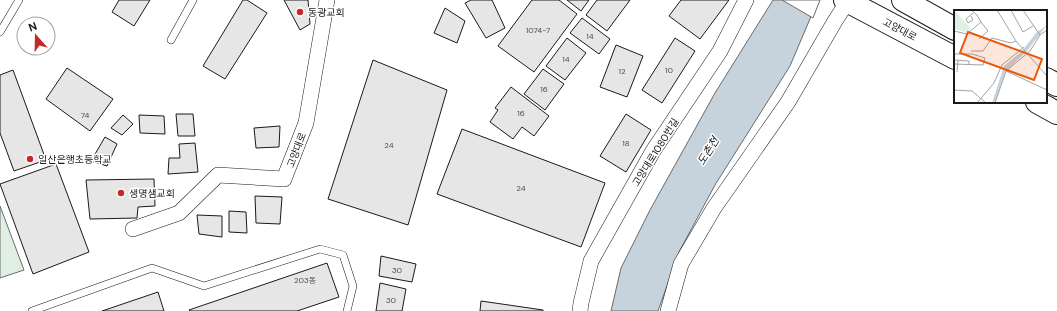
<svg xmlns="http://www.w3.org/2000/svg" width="1057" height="311" font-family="'DM Sans','Noto Sans KR',sans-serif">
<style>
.green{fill:#e0efe3;stroke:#6a6a6a}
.water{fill:#c6d2dc;stroke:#6a6a6a}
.pier{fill:#fff;stroke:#6a6a6a}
.building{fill:#e6e6e6;stroke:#1a1a1a}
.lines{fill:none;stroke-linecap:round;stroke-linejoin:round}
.service-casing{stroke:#1a1a1a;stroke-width:8}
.minor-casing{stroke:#1a1a1a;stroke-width:16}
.primary-casing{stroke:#1a1a1a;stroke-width:24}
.service{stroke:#fff;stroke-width:7}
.minor{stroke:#fff;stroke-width:15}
.primary{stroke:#fff;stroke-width:22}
.poi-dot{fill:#c62828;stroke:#fff;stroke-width:1.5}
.labels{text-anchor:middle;stroke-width:3;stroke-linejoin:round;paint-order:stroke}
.number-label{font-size:8px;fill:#4d4d4d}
.poi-label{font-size:10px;fill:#1a1a1a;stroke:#fff;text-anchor:start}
.street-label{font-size:10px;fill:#1a1a1a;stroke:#fff}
.water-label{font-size:11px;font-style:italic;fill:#1a1a1a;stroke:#fff}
.inset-road{fill:none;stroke:#a3a3a3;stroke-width:1}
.view{fill:#e8590c;fill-opacity:0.15;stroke:#e8590c;stroke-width:2}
.inset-edge{fill:none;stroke:#1a1a1a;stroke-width:2}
</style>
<rect width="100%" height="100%" fill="#fff"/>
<!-- green -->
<polygon class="green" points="0,206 24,270 0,278"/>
<!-- water -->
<polygon class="water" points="773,0 818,0 790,66 715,185 679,252 658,311 611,311 621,268 650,210 715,93"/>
<!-- pier -->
<polygon class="pier" points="782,0 820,0 813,18"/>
<!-- building -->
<g class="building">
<polygon points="119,0 150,0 134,26 112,12"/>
<polygon points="243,0 247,0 267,13 225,79 203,66"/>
<polygon points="284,0 308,0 310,24 300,30"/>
<polygon points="471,0 492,0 505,28 486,38 465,3"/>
<polygon points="532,0 559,0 577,14 534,72 498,46"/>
<polygon points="567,0 589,0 581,11"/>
<polygon points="597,0 630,0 607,31 586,15"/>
<polygon points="681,0 729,0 700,39 669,16"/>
<polygon points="445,8 465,21 457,43 434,33"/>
<polygon points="582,18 610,39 599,54 570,33"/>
<polygon points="567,38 586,53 565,80 546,66"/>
<polygon points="675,38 695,51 662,103 642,90"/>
<polygon points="616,45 643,56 627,97 600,87"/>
<polygon points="373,60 447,90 408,225 328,199"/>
<polygon points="67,68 113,99 90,131 46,99"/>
<polygon points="543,69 564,84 545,110 524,94"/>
<polygon points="13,70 46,160 14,171 0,133 0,75"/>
<polygon points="511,87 549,116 534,136 522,127 513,139 490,122 498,110 495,108"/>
<polygon points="176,114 193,114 195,136 178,136"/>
<polygon points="626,114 651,130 626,172 600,156"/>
<polygon points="123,115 133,124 122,135 111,128"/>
<polygon points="139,115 164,116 165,134 140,133"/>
<polygon points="280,126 279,147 256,148 254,128"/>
<polygon points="462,129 605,183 581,247 437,194"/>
<polygon points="105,137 117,144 107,166 91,161"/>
<polygon points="195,143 198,172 168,174 169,158 180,158 179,144"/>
<polygon points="56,164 89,252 33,274 0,184"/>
<polygon points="154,179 155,206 138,207 137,218 90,219 86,180"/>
<polygon points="255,196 282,197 280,224 256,223"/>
<polygon points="229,211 246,212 247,233 229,232"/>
<polygon points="197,215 222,216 222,237 199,234"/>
<polygon points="381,256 416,264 412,282 379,276"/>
<polygon points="327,263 339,297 297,311 190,311 189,310"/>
<polygon points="380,283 406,289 402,311 376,311"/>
<polygon points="158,292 164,311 102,311"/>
<polygon points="481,301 543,310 543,311 480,311"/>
</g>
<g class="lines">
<!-- service casing -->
<g class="service-casing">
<g id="service">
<polyline points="0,32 19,0"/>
<polyline points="171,40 193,0"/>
<polyline points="32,311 152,268 204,286 320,249 343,255 353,286 347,311"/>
</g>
</g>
<!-- minor casing -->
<g class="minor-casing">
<g id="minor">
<polyline points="133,229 179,213 218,175 284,179 306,123 327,0"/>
<polyline points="580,311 581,303 591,261 653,151 720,51 746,0"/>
<polyline points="668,311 681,264 714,208 788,102 835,21 848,1"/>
</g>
</g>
<!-- primary casing -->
<g class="primary-casing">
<g id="primary">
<polyline points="845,0 955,58"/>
<polyline points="903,0 955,29"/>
<polyline points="1046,79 1057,85"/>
<polyline points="1037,102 1057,113"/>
</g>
</g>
<!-- service -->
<use href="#service" class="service"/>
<!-- minor -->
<use href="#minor" class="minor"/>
<!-- primary -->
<use href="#primary" class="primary"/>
</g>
<!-- markers -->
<g class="poi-dot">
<circle cx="300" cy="12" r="4"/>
<circle cx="30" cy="159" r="4"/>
<circle cx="121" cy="193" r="4"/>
</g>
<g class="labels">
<!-- number labels -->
<g class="number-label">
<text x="538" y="33">1074-7</text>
<text x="590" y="39">14</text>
<text x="566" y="62">14</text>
<text x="669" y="73">10</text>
<text x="622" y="74">12</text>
<text x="544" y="92">16</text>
<text x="521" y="116">16</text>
<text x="85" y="118">74</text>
<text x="626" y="146">18</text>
<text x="389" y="148">24</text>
<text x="521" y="191">24</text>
<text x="397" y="273">30</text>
<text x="305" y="283">203동</text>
<text x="391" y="303">30</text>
</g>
<!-- poi labels -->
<g class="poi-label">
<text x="308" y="16">동광교회</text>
<text x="38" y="163">일산은행초등학교</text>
<text x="129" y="197">생명샘교회</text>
</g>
<!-- street labels -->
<g class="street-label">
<text transform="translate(900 29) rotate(28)" y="4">고양대로</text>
<text transform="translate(296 150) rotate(-69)" y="4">고양대로</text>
<text transform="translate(655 152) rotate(-58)" y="4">고양대로1080번길</text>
</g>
<!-- water labels -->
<g class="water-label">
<text transform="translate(708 151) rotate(-58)" y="4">도촌천</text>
</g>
</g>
<!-- overview -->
<g transform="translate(954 10)">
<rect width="93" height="93" fill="#fff"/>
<path d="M0 0 17 19 12 22 0 19Z" fill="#e0efe3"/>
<path d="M93 15 73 41 51 62 41 93H38L50 56 68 41 82 23Z" fill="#c6d2dc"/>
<path class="inset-road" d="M43 0 62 31 93 66M57 0 69 22 79 16M69 0 86 25M17 6 19 10 14 13 12 9 19 3M0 21 13 24 27 12 23 5 17 0M25 29 34 21 27 12M17 41H29L38 28 57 33 62 31M0 44H18L31 48 29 55 0 54M0 50 15 51V54M52 61 93 80M3 62 4 50M0 80 18 81 32 93M23 93 40 73 48 55 70 37M41 93 52 61 76 41 86 25 93 20"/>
<path class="view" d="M14 22 88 49 80 70 6 43Z"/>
<rect width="93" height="93" class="inset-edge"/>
</g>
<!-- north arrow -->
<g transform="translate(36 36) rotate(340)"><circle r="19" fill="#ffffff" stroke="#a3a3a3"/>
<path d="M0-3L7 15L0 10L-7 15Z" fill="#c62828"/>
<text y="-6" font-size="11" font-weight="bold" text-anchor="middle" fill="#1a1a1a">N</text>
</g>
</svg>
